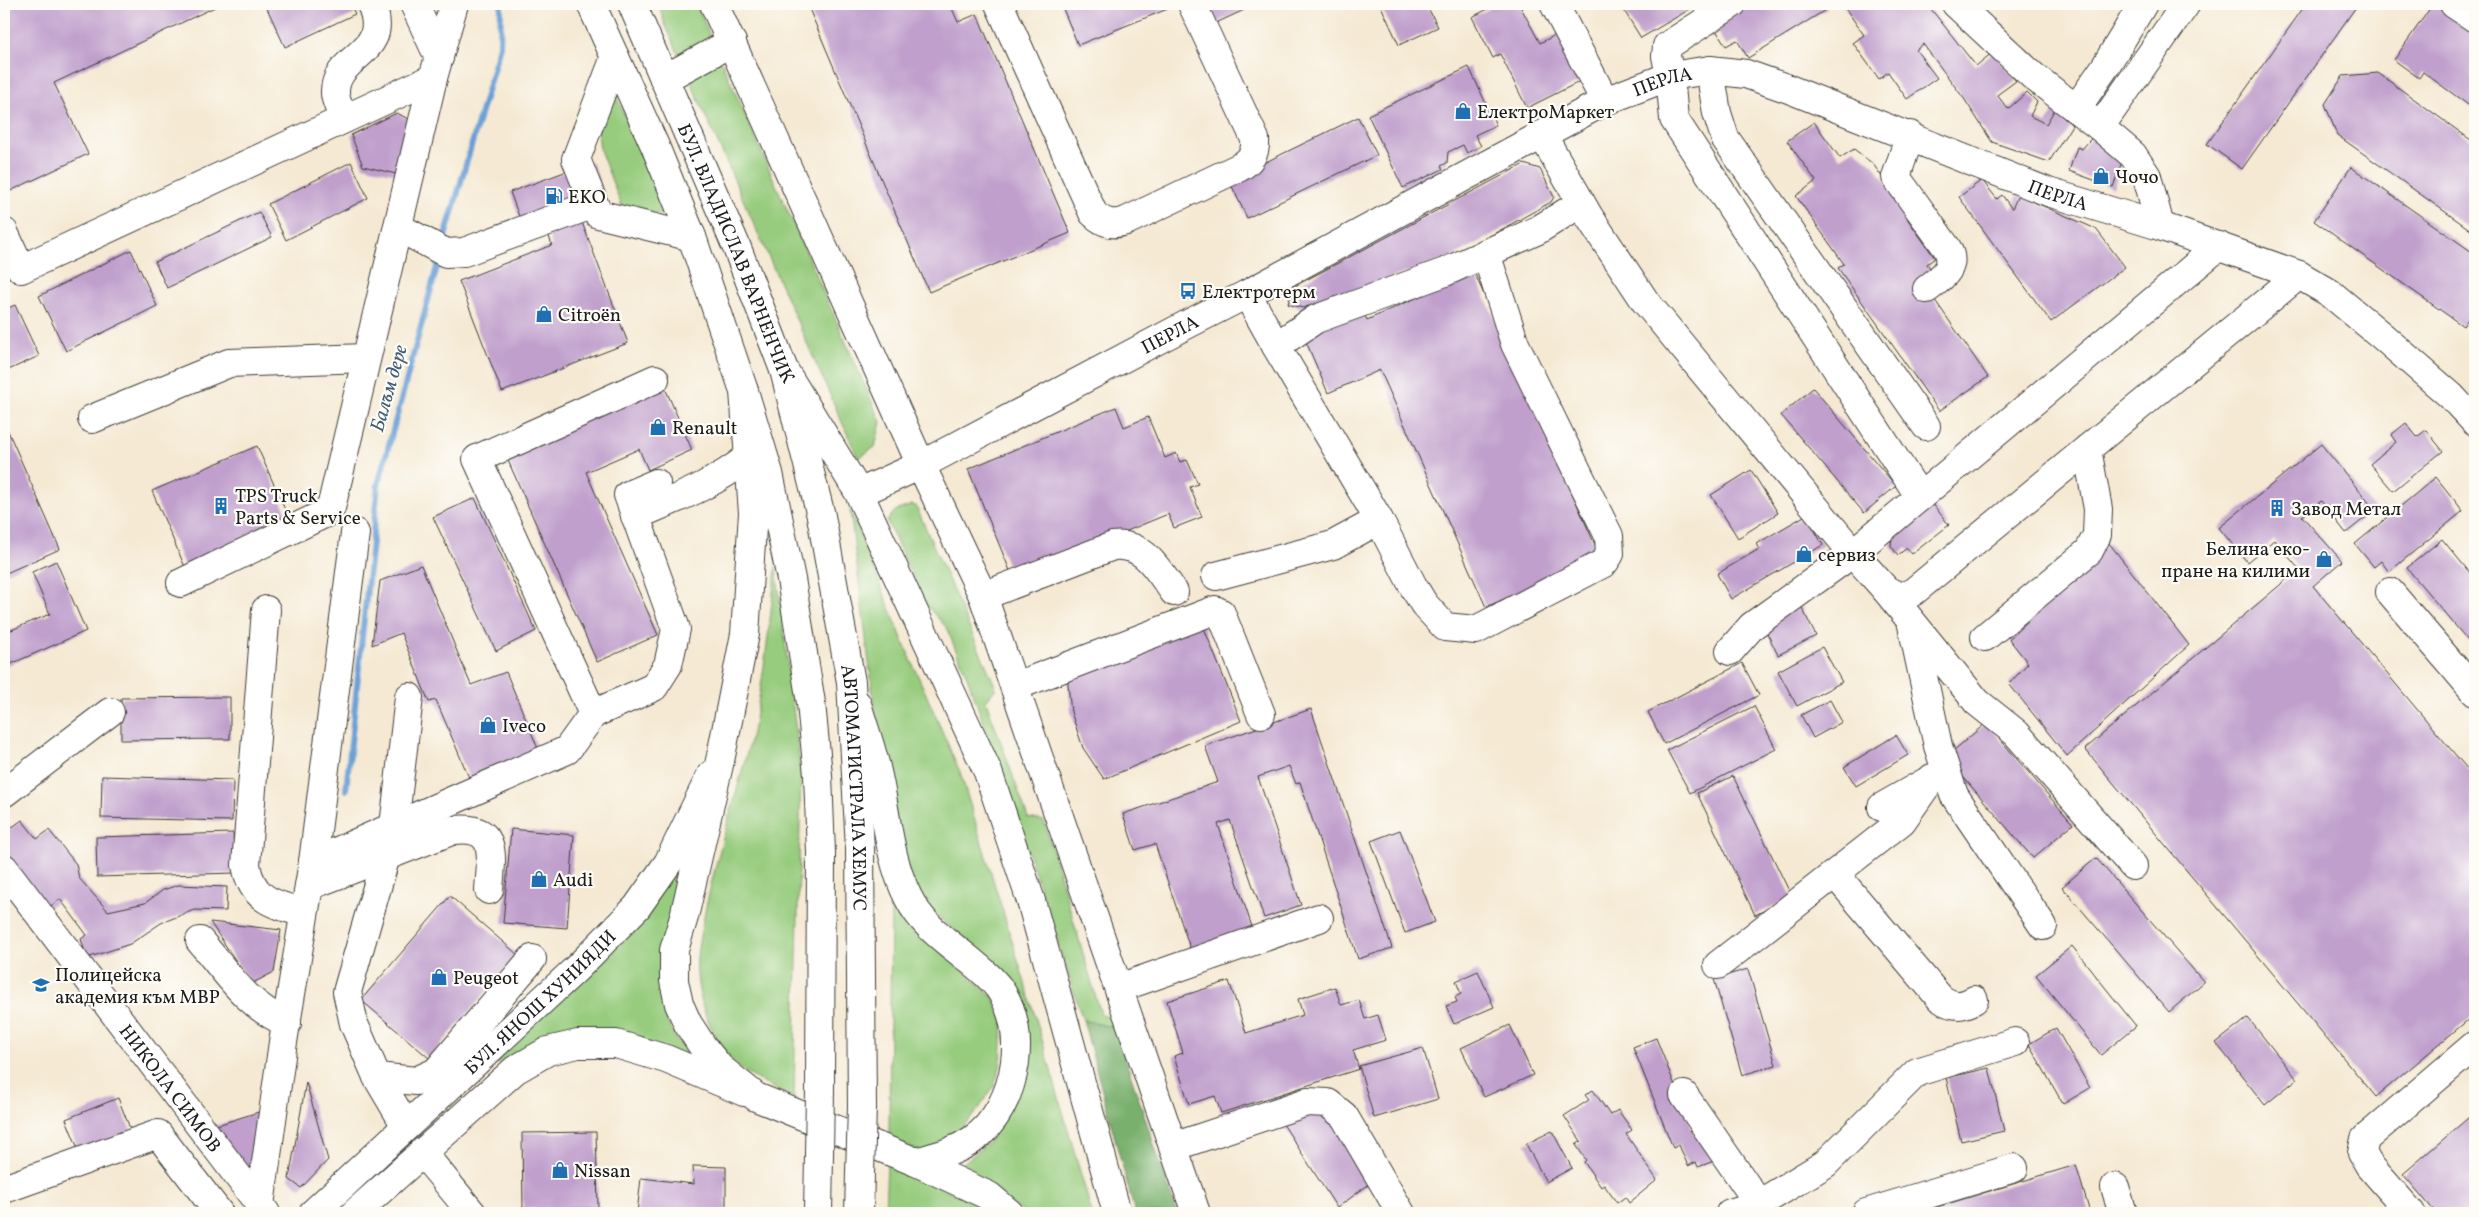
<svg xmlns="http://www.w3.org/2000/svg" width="2479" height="1217" font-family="Vollkorn,serif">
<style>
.green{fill:#97cc7e;stroke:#5a744d}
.forest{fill:#79b06d;stroke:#4a6644}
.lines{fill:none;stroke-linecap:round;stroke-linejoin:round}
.stream{stroke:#689fd6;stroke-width:6}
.building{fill:#c09fcc}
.minor-casing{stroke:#3d3b37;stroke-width:30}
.major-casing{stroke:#3d3b37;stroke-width:30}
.highway-casing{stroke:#3d3b37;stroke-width:30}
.minor{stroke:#fff;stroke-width:28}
.major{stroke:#fff;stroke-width:28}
.highway{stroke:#fff;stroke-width:28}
.highway-bridge-casing{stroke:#3d3b37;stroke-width:30;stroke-linecap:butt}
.highway-bridge{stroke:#fff;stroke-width:28}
.labels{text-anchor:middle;stroke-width:4.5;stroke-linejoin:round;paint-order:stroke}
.street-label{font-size:19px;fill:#1c1c1c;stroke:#fdfcf7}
.poi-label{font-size:19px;fill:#1c1c1c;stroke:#fdfcf7;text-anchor:start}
.water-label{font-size:20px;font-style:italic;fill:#425e79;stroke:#fdfcf7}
</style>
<rect width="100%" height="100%" fill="#fdfcf7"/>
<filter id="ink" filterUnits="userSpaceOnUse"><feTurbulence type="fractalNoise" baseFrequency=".02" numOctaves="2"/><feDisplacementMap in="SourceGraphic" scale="10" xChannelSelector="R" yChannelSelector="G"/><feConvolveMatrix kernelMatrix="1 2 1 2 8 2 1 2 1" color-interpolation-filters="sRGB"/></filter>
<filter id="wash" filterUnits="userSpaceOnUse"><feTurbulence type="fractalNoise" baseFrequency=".0096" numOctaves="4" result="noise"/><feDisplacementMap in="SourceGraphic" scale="20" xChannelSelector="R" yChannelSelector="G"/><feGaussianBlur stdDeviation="1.12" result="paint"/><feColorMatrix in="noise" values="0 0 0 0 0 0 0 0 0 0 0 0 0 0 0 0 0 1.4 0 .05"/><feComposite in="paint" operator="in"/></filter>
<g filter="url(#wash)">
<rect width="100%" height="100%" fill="#f5e9d3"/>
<!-- green -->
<g class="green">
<polygon points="659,4 696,4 881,422 875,447 858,458 664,22"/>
<polygon points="616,96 663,201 663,215 622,207 600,150 598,132 607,101"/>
<polygon points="912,505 916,506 996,688 986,701 1028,818 1044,821 1101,1014 1112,1018 1115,1028 1083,1020 1017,818 965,671 946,627 925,604 887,521 895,511"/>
<polygon points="850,510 905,646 960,772 1037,1022 1092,1213 1026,1213 954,1171 990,1141 1019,999 1005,971 925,907 904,861 876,719"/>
<path d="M776 566 801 774 794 1098C774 1088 751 1079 735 1063 713 1040 699 1006 697 974 695 952 702 929 706 907 719 845 740 785 754 724 765 672 770 619 776 566Z"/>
<path d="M694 838C677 897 641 977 674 1035 680 1046 689 1056 697 1066L537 1044 518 1051 498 1064 495 1059Z"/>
<polygon points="891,894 909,922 992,996 1003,1021 1001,1063 994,1086 978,1110 955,1135 925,1153 889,1139"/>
<polygon points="887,1162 996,1213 885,1213"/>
</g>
<!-- forest -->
<polygon class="forest" points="1083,1020 1115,1028 1177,1213 1135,1213"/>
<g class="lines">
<!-- stream -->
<g class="stream">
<polyline points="443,244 500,46 501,4"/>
<polyline points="346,790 378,485 440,256"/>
</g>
</g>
<g id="blocks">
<!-- building -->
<g class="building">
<polygon points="4,4 216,4 217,6 54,83 88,154 4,194"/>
<polygon points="265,4 350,4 355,14 285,47"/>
<polygon points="807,4 950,4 958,22 977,14 1070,233 929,292"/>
<polygon points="1061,4 1168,4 1170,8 1078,45"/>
<polygon points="1207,4 1257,4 1216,23"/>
<polygon points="1380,4 1426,4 1438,27 1399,45"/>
<polygon points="1498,4 1519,4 1540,43 1561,32 1585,79 1527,108 1500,54 1493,58 1472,17"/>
<polygon points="1620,4 1690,4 1692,8 1641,38"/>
<polygon points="1752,4 1823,4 1827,9 1748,58 1737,40 1726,46 1714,27"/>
<polygon points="1845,4 1927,4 1976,66 1993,52 2016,81 1997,95 2008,109 2027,92 2037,102 2030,116 2046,124 2055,109 2072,125 2049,162 1992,142 1965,100 1923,44 1916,50 1937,78 1907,99 1888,72 1879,79 1853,43 1864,35 1843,5"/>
<polygon points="2306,4 2358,4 2242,169 2207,144"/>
<polygon points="2433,4 2458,23 2475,29 2475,110 2423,72 2419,78 2394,60"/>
<polygon points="1469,67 1496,125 1475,135 1481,146 1467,153 1463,145 1448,152 1447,163 1441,166 1443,169 1403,188 1368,115"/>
<polygon points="2378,73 2475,143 2475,233 2337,135 2325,104 2343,76"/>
<polygon points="397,113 410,120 396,174 363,166 351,135"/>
<polygon points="1358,117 1377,155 1247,218 1229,180"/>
<polygon points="1814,122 1840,158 1854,149 1873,164 1907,212 1904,214 1935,258 1927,264 1931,269 1919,277 1988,377 1939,411 1838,268 1844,264 1796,196 1816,181 1787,141"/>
<polygon points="2096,133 2124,156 2113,187 2069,171 2077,147 2082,149"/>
<polygon points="351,162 368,198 286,240 268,204"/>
<polygon points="592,162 604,193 575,204 628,343 502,392 459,281 552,245 541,214 521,222 510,192"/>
<polygon points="1524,164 1540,169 1554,197 1551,202 1452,257 1303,308 1288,304 1293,287"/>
<polygon points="2351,167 2475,254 2475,309 2463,326 2314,221"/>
<polygon points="1982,180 1997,199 2002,195 2012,209 2018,195 2096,229 2125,267 2051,322 1959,197"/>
<polygon points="259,212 272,237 167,288 155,262"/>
<polygon points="131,250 157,306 66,351 39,296"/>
<polygon points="1474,272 1600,556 1486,607 1380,370 1328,393 1304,337 1363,311 1367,320"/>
<polygon points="15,305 39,356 4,372 4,310"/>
<polygon points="662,381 692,450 648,470 639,449 586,472 658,635 597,662 506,456"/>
<polygon points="1813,388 1896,486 1864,513 1781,415"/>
<polygon points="1116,407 1124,427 1148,417 1165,458 1176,453 1180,462 1187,460 1198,484 1190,487 1202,517 1174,528 1168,514 1013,578 968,469"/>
<polygon points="4,422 60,549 4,574"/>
<polygon points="2406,423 2417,437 2426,430 2443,451 2393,491 2370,464 2396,442 2391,435"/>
<polygon points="2321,444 2375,510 2346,533 2321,501 2302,516 2342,561 2313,586 2475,778 2475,1014 2376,1097 2085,749 2299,569 2274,540 2247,562 2219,528"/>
<polygon points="257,446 290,521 185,567 152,491"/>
<polygon points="1751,470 1778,513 1738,538 1711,495"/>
<polygon points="2436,477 2463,511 2389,572 2381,561 2374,567 2355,544"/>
<polygon points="475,498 536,631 496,651 433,517"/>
<polygon points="1932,503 1949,525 1912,554 1907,548 1898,555 1891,546 1892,535"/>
<polygon points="1806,515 1823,545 1731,599 1717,574 1759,549 1756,544"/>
<polygon points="2442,539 2475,579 2475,649 2407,568"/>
<polygon points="2109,543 2189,645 2067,756 2009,684 2028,663 2009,639"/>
<polygon points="56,561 86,631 4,667 4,633 50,614 32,572"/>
<polygon points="421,565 471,685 506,672 539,751 470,780 436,700 429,702 401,633 372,645 380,581"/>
<polygon points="1801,606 1816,636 1778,655 1763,625"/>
<polygon points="1202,623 1241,721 1104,779 1083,748 1071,712 1067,675"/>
<polygon points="1822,647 1842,682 1797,706 1778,671"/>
<polygon points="1742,663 1759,695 1664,744 1648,712"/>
<polygon points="230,697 230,739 121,740 121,698"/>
<polygon points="1830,700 1842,722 1813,738 1801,715"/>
<polygon points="1754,706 1776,749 1690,793 1667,750"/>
<polygon points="1311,709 1392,948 1358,959 1300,782 1296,784 1289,766 1258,777 1301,905 1264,918 1230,820 1218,824 1253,930 1191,951 1155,844 1135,850 1123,814 1218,782 1205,746"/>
<polygon points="1986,723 2073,824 2033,858 1946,757"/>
<polygon points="1896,735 1908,755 1856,786 1844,767"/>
<polygon points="102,776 233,780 232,821 101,818"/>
<polygon points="1733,776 1792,897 1755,915 1697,793"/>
<polygon points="22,820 37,839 49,830 76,864 79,878 108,911 145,903 163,890 178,885 227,887 226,911 194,910 161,923 130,944 87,958 81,939 87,935 60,899 43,912 4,861 4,833"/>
<polygon points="511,829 574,835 567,928 503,923"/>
<polygon points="1400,830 1435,922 1405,933 1371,841"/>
<polygon points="233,833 235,873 97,877 96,837"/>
<polygon points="2096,858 2204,982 2169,1012 2062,887"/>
<polygon points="450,896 518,955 429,1058 361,1000"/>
<polygon points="210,922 281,930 274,972 251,984"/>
<polygon points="2072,946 2136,1026 2101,1055 2036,975"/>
<polygon points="1748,969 1776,1065 1742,1075 1714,979"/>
<polygon points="1478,971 1494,1007 1454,1024 1446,1006 1457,1002 1455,997 1461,994 1456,981"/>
<polygon points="1229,981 1246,1033 1303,1015 1298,999 1335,987 1341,1005 1359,1000 1365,1019 1378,1015 1386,1040 1353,1050 1359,1069 1221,1113 1215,1096 1189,1104 1174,1056 1183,1053 1167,1001"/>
<polygon points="2248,1018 2297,1079 2265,1105 2216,1043"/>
<polygon points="1510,1025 1533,1075 1484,1097 1461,1048"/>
<polygon points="2056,1028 2090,1088 2063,1104 2029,1044"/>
<polygon points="1656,1038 1696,1138 1703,1135 1714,1161 1698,1167 1696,1162 1688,1166 1679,1145 1673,1148 1633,1047"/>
<polygon points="1423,1048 1438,1099 1374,1118 1359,1066"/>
<polygon points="1989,1068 2004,1131 1961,1141 1946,1078"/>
<polygon points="306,1082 328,1160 301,1188 289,1179"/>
<polygon points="1593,1090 1610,1115 1618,1110 1632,1130 1626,1134 1657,1180 1629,1203 1625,1197 1617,1203 1604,1185 1601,1187 1584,1162 1586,1160 1576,1145 1581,1141 1564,1116 1589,1100 1585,1095"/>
<polygon points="118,1098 131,1131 79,1151 66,1119"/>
<polygon points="268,1109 259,1171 244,1172 211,1127"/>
<polygon points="1327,1111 1368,1185 1337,1208 1283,1124"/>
<polygon points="2475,1112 2475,1213 2436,1213 2403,1174"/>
<polygon points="1552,1131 1572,1168 1546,1182 1526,1144"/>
<polygon points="596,1132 598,1208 523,1209 522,1133"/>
<polygon points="2076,1165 2090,1213 1917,1213"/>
<polygon points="693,1166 726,1167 726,1213 637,1213 641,1178 694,1184"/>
</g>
</g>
</g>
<g filter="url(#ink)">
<use href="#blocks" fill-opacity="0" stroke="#3d3b37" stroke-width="1"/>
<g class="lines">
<!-- minor casing -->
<g class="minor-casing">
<g id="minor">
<polyline points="414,4 439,58"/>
<polyline points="714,4 921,465 983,596 1196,1213"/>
<path d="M999 4 1093 213C1103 223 1113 226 1126 221L1240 167C1252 160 1256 152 1255 139L1192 4"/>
<polyline points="1554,4 1605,101"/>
<polyline points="1732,4 1667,46 1666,56 1670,76 1674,119 1920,497"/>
<polyline points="1956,4 2033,76 2100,127 2133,155 2147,176 2160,226"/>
<polyline points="2454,4 2475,18"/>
<polyline points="615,57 576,159 598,214 692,237"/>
<polyline points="1710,70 1717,113 1725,138 1926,426"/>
<polyline points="664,79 732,42"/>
<polyline points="2076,109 2105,67 2143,4"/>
<path d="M344 119C341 111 335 101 335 93 334 54 393 55 371 4"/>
<polyline points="2100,127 2186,4"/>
<path d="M1910 135 1896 177 1947 248C1958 268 1941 278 1927 289"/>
<polyline points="1543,136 1588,215 1645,301 1853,553 1886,590 1901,597 1913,592 2299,275"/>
<polyline points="398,227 446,253 464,252 594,204"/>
<polyline points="4,232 21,269 433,78"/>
<polyline points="1247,294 1276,346 1316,319 1445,272 1538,230 1581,203"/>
<polyline points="1276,346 1379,520 1413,586 1424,604 1445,627 1476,630 1604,563 1610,554 1609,536 1515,344 1486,253"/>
<polyline points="92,419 229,363 366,358"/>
<path id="s1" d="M859 493 921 465 1186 325 1247 294 1605 101 1670 76 1710 70 1746 74 1789 89 2048 192 2160 226 2299 275 2330 293 2382 336 2451 396 2475 422"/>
<path d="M635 516C675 499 714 485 748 457"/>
<polyline points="1216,576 1333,545 1379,520"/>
<polyline points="181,583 324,514 331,508 433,78 454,4"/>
<polyline points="1886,590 1977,702 2016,733 2133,866"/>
<polyline points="2390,592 2475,692"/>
<path d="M983 596 1113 546C1144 542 1157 569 1174 592"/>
<path d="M266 610 246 865C252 900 273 904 304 913"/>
<polyline points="1912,625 1938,746 1954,795 2043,926"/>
<polyline points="1985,637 2089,551 2097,535 2098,509 2087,449"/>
<polyline points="1730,651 1752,626 1853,553 2219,246"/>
<polyline points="1016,686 1215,610 1221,613 1261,714"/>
<polyline points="593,714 477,459 655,379"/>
<polyline points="4,793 110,712"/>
<polyline points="1882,807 1926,782"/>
<polyline points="394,826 409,697"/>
<polyline points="386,856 347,992 354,1024 377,1077 416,1081 436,1072 532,959"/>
<polyline points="313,862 567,750 593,714 654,687 668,665 676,629 628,495 656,483"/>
<path id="s2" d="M4 868 266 1213"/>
<path d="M1835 874 1940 998C1952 1007 1962 1007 1974 1000"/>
<path d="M309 886 454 830C500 825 491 858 489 890"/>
<path d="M200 941C228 974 246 1005 287 1023"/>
<polyline points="1718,965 1902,821 1932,778"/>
<polyline points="1119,988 1319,918"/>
<polyline points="377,1077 406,1126"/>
<polyline points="1684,1095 1759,1204"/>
<polyline points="1173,1147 1307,1102 1328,1103 1344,1116 1401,1213"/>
<polyline points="422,1152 472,1213"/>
<polyline points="2115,1187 2123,1213"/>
<polyline points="4,1189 158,1134 219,1213"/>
<polyline points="260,1205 283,1042 313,862 355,533"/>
<path id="s3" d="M313 1213 576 969 637 907 668 863 711 775"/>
<polyline points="355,1213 515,1070 548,1051 578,1044 616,1044 666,1059 744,1092"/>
<polyline points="1730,1213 1759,1204 1825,1164 1917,1072 2015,1042"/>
<polyline points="1866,1213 2014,1168"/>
<polyline points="2411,1213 2369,1165 2362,1153 2365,1139 2475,1045"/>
</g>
</g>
<!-- major casing -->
<g class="major-casing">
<g id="major">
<polyline points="591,4 655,146 692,237 744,391 753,513 745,634 721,756 684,917 674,950 674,981 679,1004 688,1024 703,1047 720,1068 756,1097 916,1162 989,1196 1009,1213"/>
<path id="s4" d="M632 4 737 248 784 370 859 493 988 772 1031 901 1117 1213"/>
<path d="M857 704C864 728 873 752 878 776 887 817 889 859 908 897 926 934 964 951 991 979 1033 1020 1019 1108 972 1140 955 1152 936 1156 916 1162"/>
</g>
</g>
<!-- highway casing -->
<g class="highway-casing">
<g id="highway">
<path id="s5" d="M784 370 821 516 851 682 860 849 862 1107"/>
<polyline points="744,391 769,473 791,579 811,703 818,775 821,853 820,1089"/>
<polyline points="818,1213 819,1155"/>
<polyline points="859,1213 860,1173"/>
</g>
</g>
<!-- minor -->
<use href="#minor" class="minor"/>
<!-- major -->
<use href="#major" class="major"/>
<!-- highway -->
<use href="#highway" class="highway"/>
<!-- highway-bridge casing -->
<g class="highway-bridge-casing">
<g id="highway-bridge">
<polyline points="819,1155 820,1089"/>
<polyline points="860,1173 862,1107"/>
</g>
</g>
<!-- highway-bridge -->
<use href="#highway-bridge" class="highway-bridge"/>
</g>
</g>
<!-- icons -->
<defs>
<g id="shop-bare" transform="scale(1.35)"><path d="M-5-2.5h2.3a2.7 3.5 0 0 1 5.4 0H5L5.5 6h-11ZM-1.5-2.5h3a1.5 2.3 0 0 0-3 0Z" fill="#1f6fb2" stroke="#fdfcf7" stroke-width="2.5" paint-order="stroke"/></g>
<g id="fuel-bare" transform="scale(1.35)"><path d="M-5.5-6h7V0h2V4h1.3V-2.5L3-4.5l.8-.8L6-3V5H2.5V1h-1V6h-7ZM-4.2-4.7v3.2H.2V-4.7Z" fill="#1f6fb2" stroke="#fdfcf7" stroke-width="2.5" paint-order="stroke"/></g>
<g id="bus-bare" transform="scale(1.35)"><path d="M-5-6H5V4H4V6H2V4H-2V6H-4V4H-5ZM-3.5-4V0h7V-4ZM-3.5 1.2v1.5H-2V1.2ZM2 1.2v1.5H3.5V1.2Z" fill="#1f6fb2" stroke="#fdfcf7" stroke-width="2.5" paint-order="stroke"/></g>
<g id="building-bare" transform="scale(1.35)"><path d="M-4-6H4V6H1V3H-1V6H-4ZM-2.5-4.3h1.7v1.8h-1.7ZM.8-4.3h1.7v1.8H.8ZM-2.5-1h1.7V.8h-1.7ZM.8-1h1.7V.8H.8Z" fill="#1f6fb2" stroke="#fdfcf7" stroke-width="2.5" paint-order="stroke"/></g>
<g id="university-bare" transform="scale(1.35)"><path d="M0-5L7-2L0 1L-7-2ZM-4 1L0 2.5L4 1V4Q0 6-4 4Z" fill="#1f6fb2" stroke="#fdfcf7" stroke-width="2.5" paint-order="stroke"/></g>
</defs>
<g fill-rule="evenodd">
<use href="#shop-bare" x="1463" y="111"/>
<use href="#shop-bare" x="2101" y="176"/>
<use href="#fuel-bare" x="554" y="196"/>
<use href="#bus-bare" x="1188" y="291"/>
<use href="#shop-bare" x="544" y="314"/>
<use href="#shop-bare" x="658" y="427"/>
<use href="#building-bare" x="221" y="506"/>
<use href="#building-bare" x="2277" y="508"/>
<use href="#shop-bare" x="1804" y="554"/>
<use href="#shop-bare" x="2324" y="559"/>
<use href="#shop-bare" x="488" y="725"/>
<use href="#shop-bare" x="539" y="879"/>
<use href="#shop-bare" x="439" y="977"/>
<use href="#university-bare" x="41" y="985"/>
<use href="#shop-bare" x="560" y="1170"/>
</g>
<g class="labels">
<!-- street labels -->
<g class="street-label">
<text dy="7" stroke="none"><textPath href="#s1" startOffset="904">ПЕРЛА</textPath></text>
<text dy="7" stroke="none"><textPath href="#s1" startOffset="1324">ПЕРЛА</textPath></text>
<text dy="7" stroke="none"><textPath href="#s4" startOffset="270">БУЛ. ВЛАДИСЛАВ ВАРНЕНЧИК</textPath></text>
<text dy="7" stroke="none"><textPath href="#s1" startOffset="349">ПЕРЛА</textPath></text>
<text dy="7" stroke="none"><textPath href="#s5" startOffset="425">АВТОМАГИСТРАЛА ХЕМУС</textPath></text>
<text dy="7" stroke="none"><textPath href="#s3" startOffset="310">БУЛ. ЯНОШ ХУНИЯДИ</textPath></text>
<text dy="7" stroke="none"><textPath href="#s2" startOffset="276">НИКОЛА СИМОВ</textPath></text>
</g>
<!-- poi labels -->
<g class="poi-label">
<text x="1477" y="118">ЕлектроМаркет</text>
<text x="2115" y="183">Чочо</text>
<text x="568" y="203">EKO</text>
<text x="1202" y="298">Електротерм</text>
<text x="558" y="321">Citroën</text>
<text x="672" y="434">Renault</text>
<text x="235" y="502">TPS Truck<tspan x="235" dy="22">Parts &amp; Service</tspan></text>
<text x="2291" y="515">Завод Метал</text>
<text x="2310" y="555" text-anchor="end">Белина еко-<tspan x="2310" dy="22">пране на килими</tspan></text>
<text x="1818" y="561">сервиз</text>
<text x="502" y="732">Iveco</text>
<text x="553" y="886">Audi</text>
<text x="55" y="981">Полицейска<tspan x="55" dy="22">академия към МВР</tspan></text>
<text x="453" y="984">Peugeot</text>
<text x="574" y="1177">Nissan</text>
</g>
<!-- water labels -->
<g class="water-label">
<text transform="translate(388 388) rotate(-74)" y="7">Балъм дере</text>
</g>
</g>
<!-- margin -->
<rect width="2479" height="1217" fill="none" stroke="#fdfcf7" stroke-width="20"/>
</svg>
